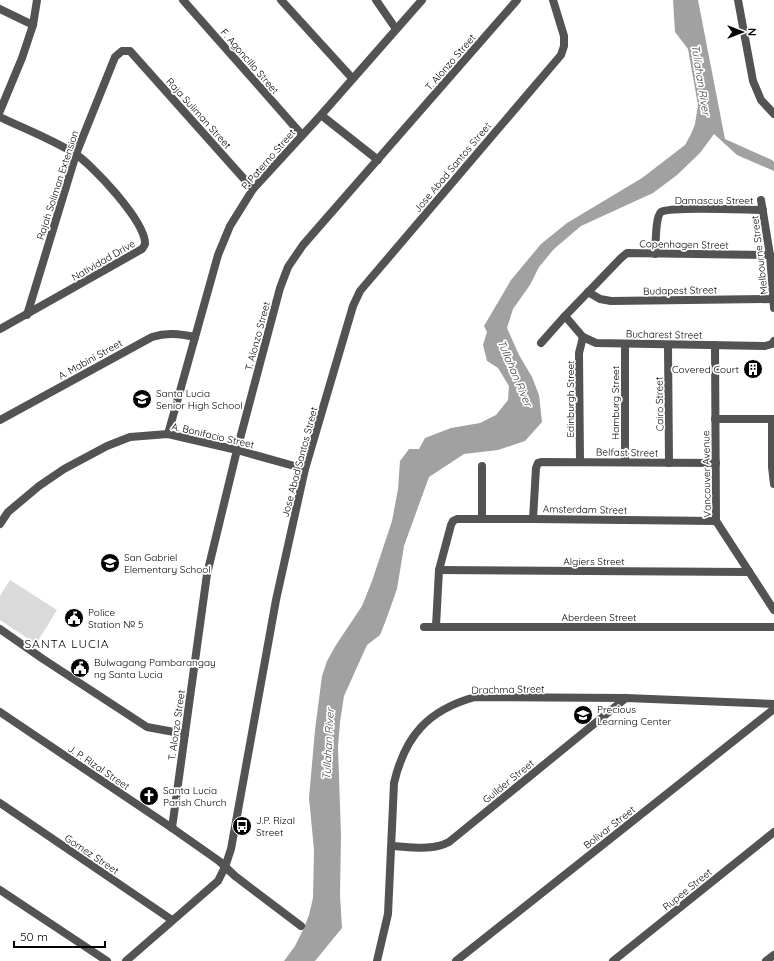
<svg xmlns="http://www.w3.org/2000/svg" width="774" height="961" font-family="Quicksand,sans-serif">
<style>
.green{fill:#dadada}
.water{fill:#a1a1a1}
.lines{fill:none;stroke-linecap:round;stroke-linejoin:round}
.street{stroke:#535353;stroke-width:8}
.labels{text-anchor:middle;stroke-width:3.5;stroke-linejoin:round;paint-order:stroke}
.street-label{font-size:10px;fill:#000;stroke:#fff}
.poi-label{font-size:10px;fill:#000;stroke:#fff;text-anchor:start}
.water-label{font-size:11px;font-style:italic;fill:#424242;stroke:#fff}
.quarter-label{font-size:12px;letter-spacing:1px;fill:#000;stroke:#fff}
</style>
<rect width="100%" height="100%" fill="#fff"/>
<!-- green -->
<polygon class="green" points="10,580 57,610 36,644 0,620 0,596"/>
<!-- water -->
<polygon class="water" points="673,0 698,0 725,139 772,160 774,162 774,171 737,155 714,134 700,153 677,175 653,193 581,226 554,249 539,267 530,285 513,309 507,328 519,355 532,377 539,395 542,422 525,441 498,450 464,454 429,477 404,546 397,589 386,620 380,635 367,645 344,696 340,722 338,747 341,835 340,895 342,928 315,961 284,961 295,946 304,928 309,915 313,898 314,850 309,798 315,730 322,676 327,661 336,645 362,606 372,581 392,521 398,489 400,461 409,449 419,449 425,438 451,428 480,423 496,415 508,400 509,386 498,368 487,361 483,345 487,332 484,326 511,280 541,244 567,223 642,178 685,145 691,134 695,124 698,105 688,49 675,32"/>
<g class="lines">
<!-- street -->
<g class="street">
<polyline points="183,0 302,135"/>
<polyline points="281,0 352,78"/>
<polyline points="376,0 396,29"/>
<polyline points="738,0 753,81 761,100 774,114"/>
<polyline points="0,9 33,25"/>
<polyline points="0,111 22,58 33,25 37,0"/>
<polyline points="321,115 378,160"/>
<path d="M0 117C25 129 51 139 74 153 92 164 146 222 145 244 145 244 143 248 142 249L0 329"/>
<polyline points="761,200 770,255 774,308"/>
<path d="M655 254C656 246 655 217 661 212 670 206 748 210 763 210"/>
<polyline points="588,292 600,299 611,301 774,299"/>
<polyline points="27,315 76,154 115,57 122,51 130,51 253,189"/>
<polyline points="565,316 583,337 596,343 765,346 772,344 774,341"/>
<polyline points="541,343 565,316 621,258 627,253 770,255"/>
<polyline points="668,345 669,463"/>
<polyline points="715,345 716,521 774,610"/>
<polyline points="715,419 774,419"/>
<polyline points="772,419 772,467 774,484"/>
<path d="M0 420 152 337C167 332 180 334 195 337"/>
<polyline points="168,434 218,255 230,226 253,189 321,115 422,0"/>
<polyline points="580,462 579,353 583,337"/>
<polyline points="625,462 625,344"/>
<polyline points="482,519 482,466"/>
<polyline points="533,519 536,468 538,463 542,462 716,463"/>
<polyline points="0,524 8,512 39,486 64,469 107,446 130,437 168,434 237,450 305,469"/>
<polyline points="439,570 749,572"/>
<polyline points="436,626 439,570 451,525 453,521 457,519 533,519 716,521"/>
<polyline points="424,627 774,627"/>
<polyline points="0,629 43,659 147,727 185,734"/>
<polyline points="0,712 172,828 219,861 235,876 301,926"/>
<polyline points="0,803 172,920"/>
<polyline points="172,828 207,574 237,450 280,288 288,267 303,245 517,0"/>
<path d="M392 846C411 847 432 851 449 842L626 698"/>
<polyline points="0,890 107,961"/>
<polyline points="126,961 218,881 225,867 231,849 276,600 305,469 353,306 360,291 561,55 564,46 564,36 553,0"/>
<path d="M377 961 388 914 394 783C405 736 428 710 475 697L626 698 774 704"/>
<polyline points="456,961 774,709"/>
<polyline points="613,961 774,832"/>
<polyline points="766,961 774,955"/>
</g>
</g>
<!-- icons -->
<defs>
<g id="building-disc" transform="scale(1)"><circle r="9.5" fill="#000" stroke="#fff"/><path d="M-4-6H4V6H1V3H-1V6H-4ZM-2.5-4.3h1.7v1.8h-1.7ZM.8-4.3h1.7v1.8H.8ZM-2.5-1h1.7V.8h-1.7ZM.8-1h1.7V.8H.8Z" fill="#fff"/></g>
<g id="school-disc" transform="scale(1)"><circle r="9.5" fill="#000" stroke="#fff"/><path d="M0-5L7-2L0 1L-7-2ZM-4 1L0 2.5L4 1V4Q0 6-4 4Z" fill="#fff"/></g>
<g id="civic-disc" transform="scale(1)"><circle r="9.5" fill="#000" stroke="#fff"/><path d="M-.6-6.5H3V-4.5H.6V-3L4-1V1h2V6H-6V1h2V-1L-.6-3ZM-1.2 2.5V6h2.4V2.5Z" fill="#fff"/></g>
<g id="church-disc" transform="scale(1)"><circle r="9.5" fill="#000" stroke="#fff"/><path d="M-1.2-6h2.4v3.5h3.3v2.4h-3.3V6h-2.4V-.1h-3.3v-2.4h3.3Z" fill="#fff"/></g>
<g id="bus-disc" transform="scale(1)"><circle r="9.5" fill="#000" stroke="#fff"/><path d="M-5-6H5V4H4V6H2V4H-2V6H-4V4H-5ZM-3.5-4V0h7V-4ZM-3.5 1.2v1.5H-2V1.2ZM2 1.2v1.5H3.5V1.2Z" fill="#fff"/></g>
</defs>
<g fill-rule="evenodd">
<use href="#building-disc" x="753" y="369"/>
<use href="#school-disc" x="142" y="399"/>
<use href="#school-disc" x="110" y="563"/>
<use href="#civic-disc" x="74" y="618"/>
<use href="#civic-disc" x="80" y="668"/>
<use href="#school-disc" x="583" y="715"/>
<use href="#church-disc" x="149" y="796"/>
<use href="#bus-disc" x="242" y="826"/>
</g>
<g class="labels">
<!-- street labels -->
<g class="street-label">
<text transform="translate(250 61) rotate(49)" y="4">F. Agoncillo Street</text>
<text transform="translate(450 62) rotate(-49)" y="4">T. Alonzo Street</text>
<text transform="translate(199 113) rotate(48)" y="4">Raja Suliman Street</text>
<text transform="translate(268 159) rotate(-49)" y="4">P. Paterno Street</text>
<text transform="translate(452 167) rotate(-50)" y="4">Jose Abad Santos Street</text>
<text transform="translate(57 185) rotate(-72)" y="4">Rajah Soliman Extension</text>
<text x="714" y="204">Damascus Street</text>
<text transform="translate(684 244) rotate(1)" y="4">Copenhagen Street</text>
<text transform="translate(759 255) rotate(-97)" y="4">Melbourne Street</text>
<text transform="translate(103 260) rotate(-30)" y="4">Natividad Drive</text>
<text transform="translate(680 290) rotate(-1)" y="4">Budapest Street</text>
<text transform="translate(664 334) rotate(1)" y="4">Bucharest Street</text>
<text transform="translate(257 336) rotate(-75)" y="4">T. Alonzo Street</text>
<text transform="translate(90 359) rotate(-29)" y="4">A. Mabini Street</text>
<text transform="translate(570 399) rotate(-90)" y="4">Edinburgh Street</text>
<text transform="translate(615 403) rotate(-90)" y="4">Hamburg Street</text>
<text transform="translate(659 404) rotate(-91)" y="4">Cairo Street</text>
<text transform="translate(213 435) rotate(13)" y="4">A. Bonifacio Street</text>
<text transform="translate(627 452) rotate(1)" y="4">Belfast Street</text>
<text transform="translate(299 462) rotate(-75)" y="4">Jose Abad Santos Street</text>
<text transform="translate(706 474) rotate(-91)" y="4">Vancouver Avenue</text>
<text transform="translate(585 509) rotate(1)" y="4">Amsterdam Street</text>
<text x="594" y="565">Algiers Street</text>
<text x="599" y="621">Aberdeen Street</text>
<text transform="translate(508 689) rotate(-1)" y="4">Drachma Street</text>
<text transform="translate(176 725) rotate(-82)" y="4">T. Alonzo Street</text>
<text transform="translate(99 767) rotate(34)" y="4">J. P. Rizal Street</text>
<text transform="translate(508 781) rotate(-39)" y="4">Guilder Street</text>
<text transform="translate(609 827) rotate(-38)" y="4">Bolivar Street</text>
<text transform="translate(92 854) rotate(34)" y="4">Gomez Street</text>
<text transform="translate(687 889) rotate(-39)" y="4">Rupee Street</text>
</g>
<!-- poi labels -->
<g class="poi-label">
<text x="739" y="373" text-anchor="end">Covered Court</text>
<text x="156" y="397">Santa Lucia<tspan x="156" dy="12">Senior High School</tspan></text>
<text x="124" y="561">San Gabriel<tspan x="124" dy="12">Elementary School</tspan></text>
<text x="88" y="616">Police<tspan x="88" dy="12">Station № 5</tspan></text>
<text x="94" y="666">Bulwagang Pambarangay<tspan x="94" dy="12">ng Santa Lucia</tspan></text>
<text x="597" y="713">Precious<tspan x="597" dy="12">Learning Center</tspan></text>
<text x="163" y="794">Santa Lucia<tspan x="163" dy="12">Parish Church</tspan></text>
<text x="256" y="824">J.P. Rizal<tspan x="256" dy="12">Street</tspan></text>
</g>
<!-- water labels -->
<g class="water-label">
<text transform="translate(701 80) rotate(81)" y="4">Tullahan River</text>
<text transform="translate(515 373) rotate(67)" y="4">Tullahan River</text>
<text transform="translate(328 744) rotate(-87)" y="4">Tullahan River</text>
</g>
<!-- quarter labels -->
<g class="quarter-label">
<text x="67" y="648">SANTA LUCIA</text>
</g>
</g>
<!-- north arrow -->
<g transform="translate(742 32) rotate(90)" stroke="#ffffff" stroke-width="3" paint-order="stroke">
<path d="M0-3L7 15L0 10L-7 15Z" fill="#000000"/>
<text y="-6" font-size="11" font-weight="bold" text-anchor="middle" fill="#000000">N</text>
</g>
<!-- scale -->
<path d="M14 941v6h91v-6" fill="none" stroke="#000000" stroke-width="2"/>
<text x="20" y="941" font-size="12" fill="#000000" stroke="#ffffff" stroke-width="3" paint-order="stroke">50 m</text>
</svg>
